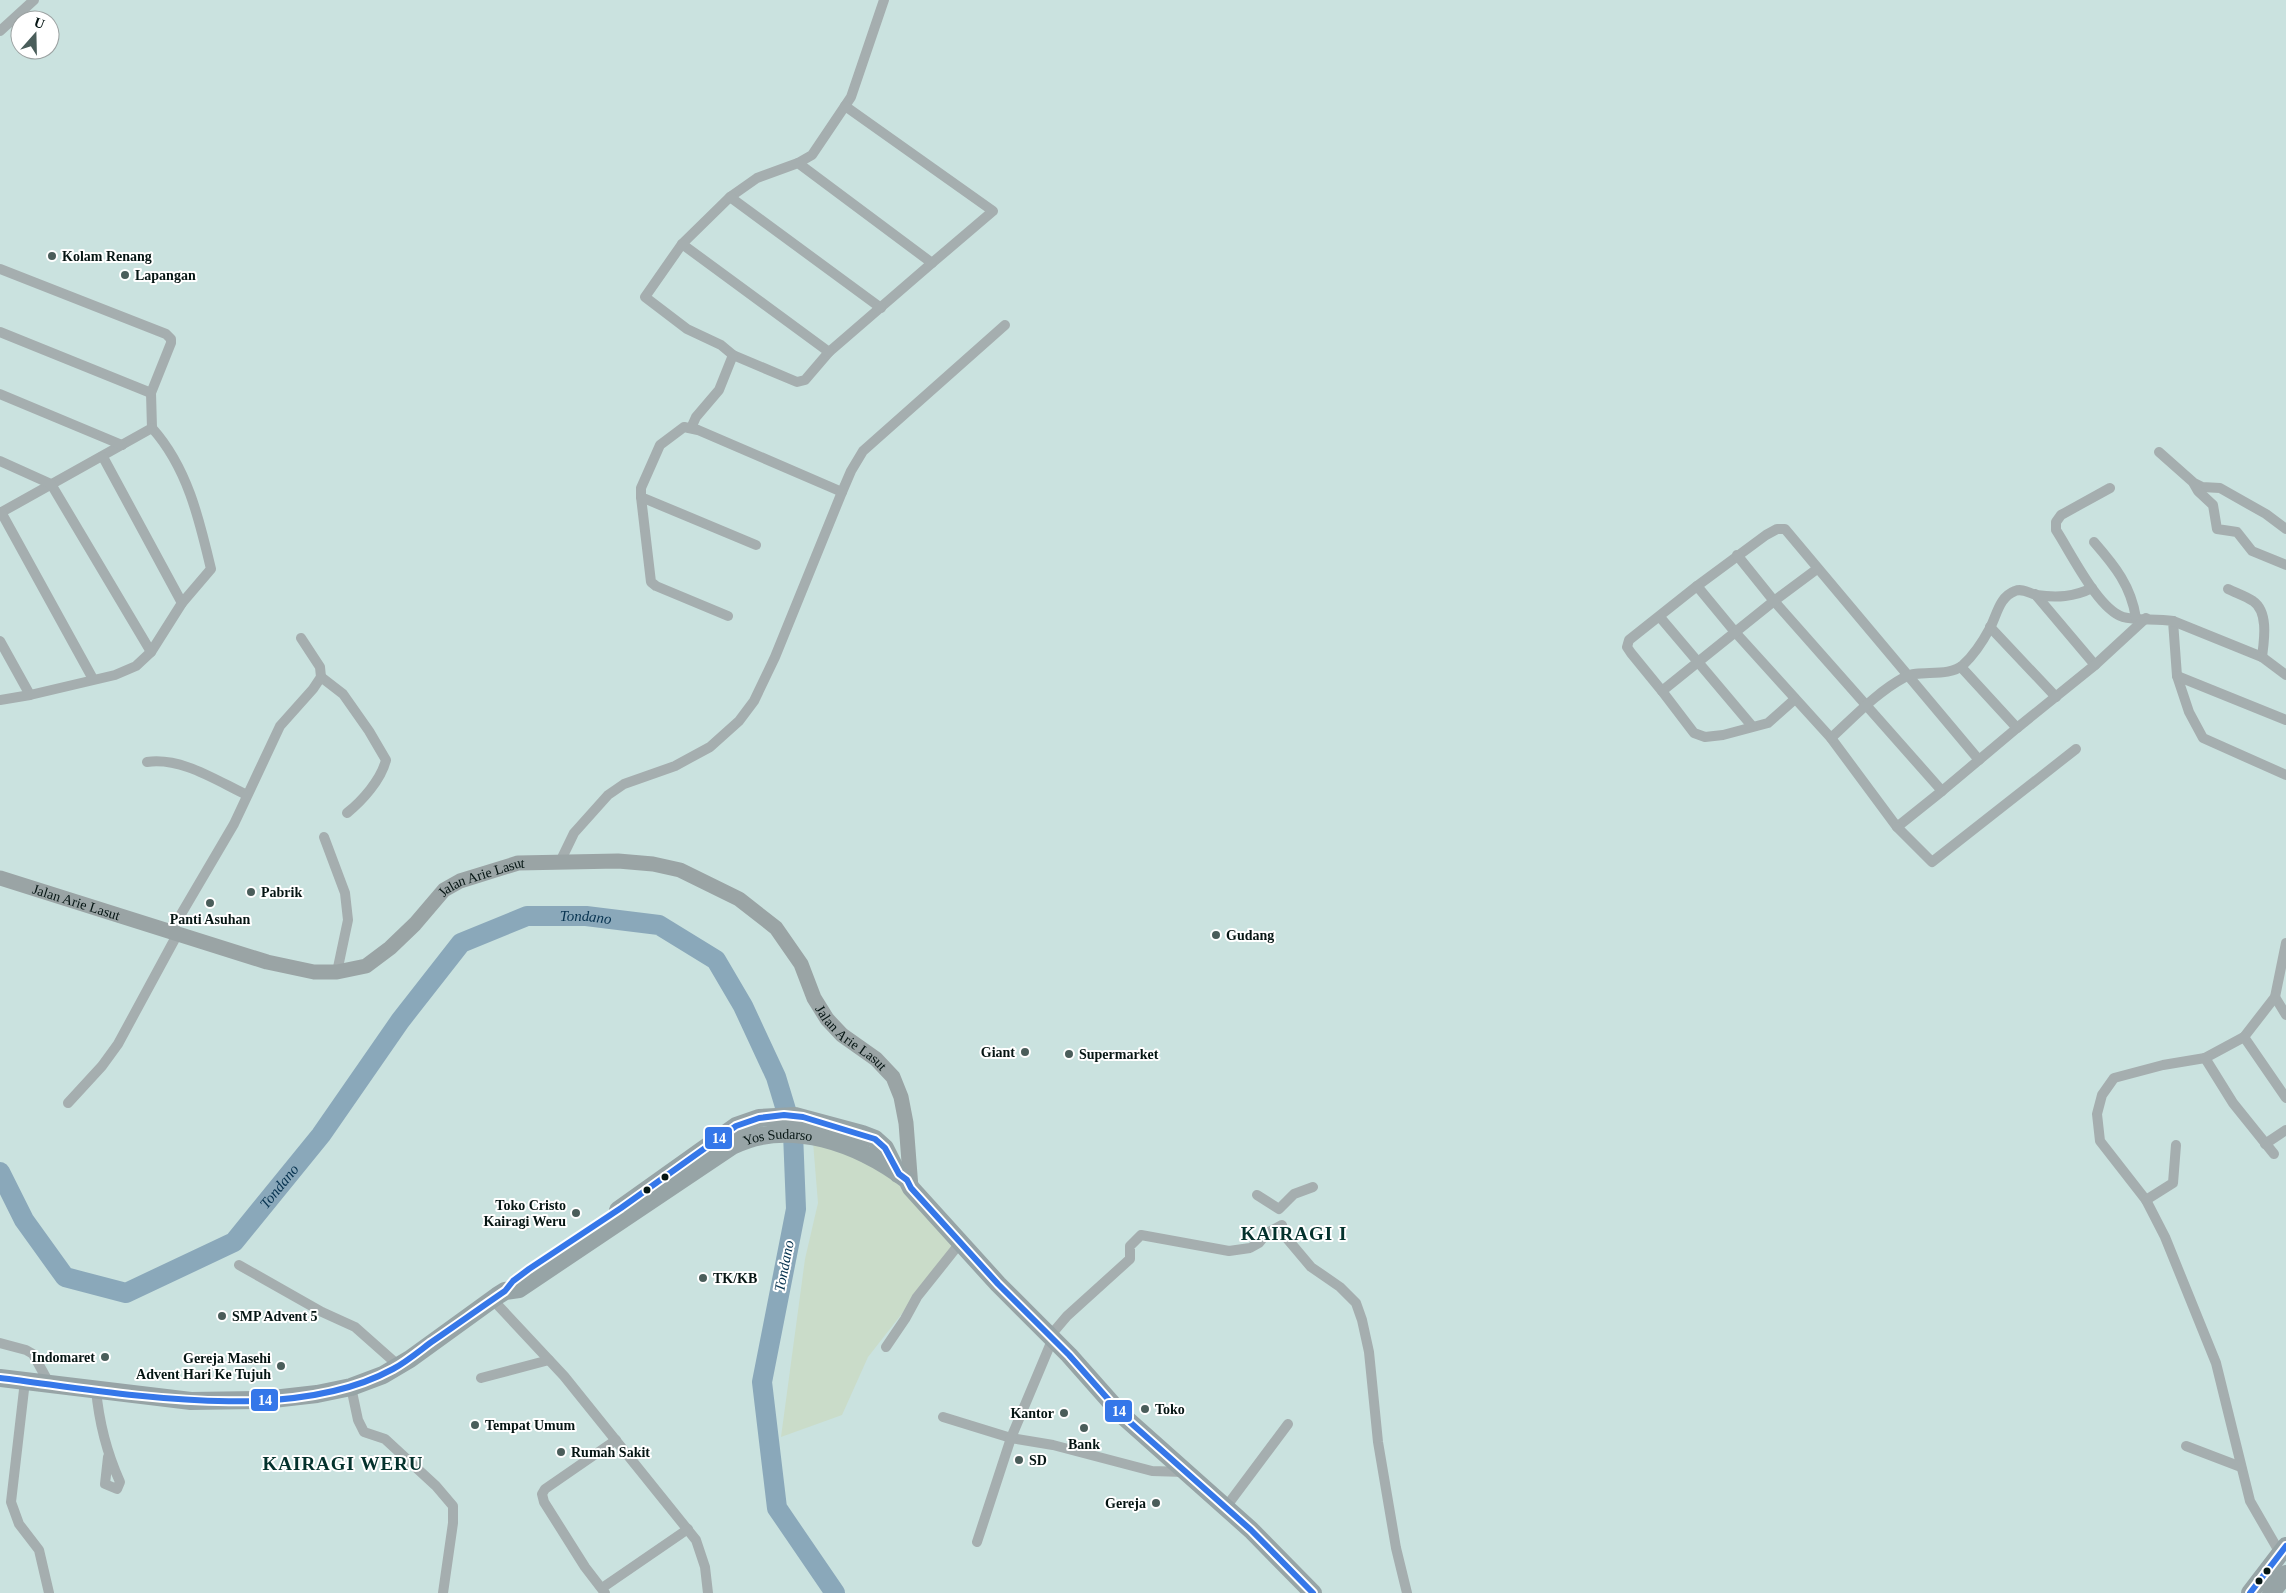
<svg xmlns="http://www.w3.org/2000/svg" width="2286" height="1593" font-family="Georgia,serif">
<style>
.green{fill:#cadcc9}
.lines{fill:none;stroke-linecap:round;stroke-linejoin:round}
.river{stroke:#8aa8ba;stroke-width:20}
.minor{stroke:#a5aeaf;stroke-width:10}
.secondary{stroke:#9aa4a5;stroke-width:15}
.trunk{stroke:#97a4a6;stroke-width:18}
.bus-1-casing{stroke:#fff;stroke-width:10}
.bus-1{stroke:#3577e9;stroke-width:6}
.poi-dot{fill:#4a5d5a;stroke:#fff;stroke-width:2}
.bus-dot{fill:#051513;stroke:#fff;stroke-width:2}
.labels{text-anchor:middle;stroke-width:4;stroke-linejoin:round;paint-order:stroke}
.poi-label{font-size:14px;font-weight:bold;fill:#051513;stroke:#fff;text-anchor:start}
.street-label{font-size:14px;fill:#051513;stroke:#fff}
.water-label{font-size:15px;font-style:italic;fill:#06324f;stroke:#fff}
.district-label{font-size:19px;font-weight:bold;letter-spacing:1px;fill:#03312c;stroke:#fff}
.line-badge{stroke:#fff;stroke-width:2}
.badge-label{font-size:14px;text-anchor:middle;font-weight:bold;fill:#fff}
</style>
<rect width="100%" height="100%" fill="#cae2df"/>
<!-- green -->
<polygon class="green" points="813,1142 874,1161 958,1242 868,1357 842,1415 781,1437 805,1259 818,1203"/>
<g class="lines">
<!-- river -->
<path class="river" id="s1" d="M0 1172 24 1220 65 1277 126 1293 234 1242 321 1135 400 1021 461 943 527 916H586L659 925 716 960 743 1006 776 1077 793 1133 796 1209 762 1382 777 1508 835 1593"/>
<!-- minor -->
<g class="minor">
<polyline points="0,31 34,0"/>
<polyline points="845,106 851,97 884,0"/>
<polyline points="798,163 812,155 845,106 993,211 932,263"/>
<polyline points="730,197 757,178 798,163 932,263 829,352 805,380 797,382 733,355"/>
<polyline points="682,244 829,352"/>
<polyline points="0,269 166,334 171,339 171,343 151,393 152,428 0,513"/>
<polyline points="0,332 151,393"/>
<polyline points="0,394 122,445"/>
<polyline points="691,428 696,417 719,390 733,355 721,345 687,329 645,297 682,244 730,197 881,308"/>
<polyline points="2159,452 2194,483 2202,487 2220,488 2266,514 2286,529"/>
<polyline points="103,457 182,603"/>
<polyline points="0,461 51,484 151,652"/>
<polyline points="2194,484 2198,491 2213,505 2217,529 2237,532 2252,551 2286,565"/>
<path d="M2110 488 2061 515 2056 522V530C2071 553 2098 609 2123 617 2136 621 2156 618 2173 621L2177 676 2189 712 2203 738 2286 775"/>
<polyline points="641,497 651,582 656,586 728,616"/>
<polyline points="1,512 93,679"/>
<path d="M2094 542C2115 566 2131 586 2136 618"/>
<polyline points="756,545 641,497 641,488 660,445 684,427 698,430 842,492"/>
<polyline points="1697,586 1766,535 1777,529 1785,529 1979,760"/>
<polyline points="2035,594 2095,665"/>
<polyline points="1659,616 1698,662 1662,691 1631,653 1627,647 1629,640 1697,586 1735,632 1831,738 1897,827 1942,791 1774,601 1737,555"/>
<path d="M2173 621 2262 657C2264 641 2269 612 2253 601 2245 596 2236 593 2228 589"/>
<polyline points="1990,627 2056,697"/>
<polyline points="0,641 30,695"/>
<polyline points="2262,657 2286,675"/>
<polyline points="2177,676 2286,720"/>
<path d="M321 677 343 694 369 731 386 760C381 780 362 801 347 813"/>
<polyline points="1662,691 1694,733 1705,737 1723,735 1768,723 1795,699"/>
<path d="M0 700 30 695 115 675 136 666 151 652 182 603 211 569C199 518 187 467 152 428"/>
<polyline points="1752,726 1698,662 1774,601 1817,569"/>
<polyline points="2017,728 2095,665 2146,618"/>
<path d="M1831 738C1854 717 1877 692 1905 677 1919 669 1948 678 1963 665 1975 654 1983 641 1990 628 1997 615 1999 597 2015 591 2022 588 2029 593 2036 595 2057 598 2074 597 2092 588"/>
<path d="M147 762C182 757 217 781 247 795"/>
<polyline points="1942,791 2017,728 1961,667"/>
<polyline points="1897,827 1932,862 2076,749"/>
<polyline points="324,837 345,893 348,920 337,972"/>
<polyline points="560,862 574,833 608,795 624,784 675,766 710,747 739,721 754,701 775,657 842,492 851,471 863,451 1005,325"/>
<polyline points="170,933 234,824 280,726 313,689 321,677 320,667 301,638"/>
<polyline points="2275,997 2286,1015"/>
<polyline points="2244,1037 2275,997 2286,943"/>
<polyline points="2205,1058 2163,1065 2114,1078 2102,1095 2097,1114 2100,1141 2146,1200 2165,1237 2216,1363 2250,1501 2280,1553"/>
<polyline points="68,1103 102,1066 118,1044 177,935"/>
<polyline points="2265,1144 2286,1130"/>
<polyline points="2274,1154 2233,1103 2205,1058 2244,1037 2286,1098"/>
<polyline points="1257,1195 1279,1209 1294,1194 1313,1187"/>
<polyline points="2146,1200 2173,1183 2176,1145"/>
<polyline points="239,1265 322,1312 355,1327 399,1366"/>
<polyline points="493,1300 564,1376 696,1540 705,1567 708,1593"/>
<polyline points="1050,1336 1067,1316 1130,1259 1130,1246 1141,1235 1229,1251 1250,1248 1259,1243 1267,1233 1282,1225 1284,1235 1311,1267 1340,1287 1356,1303 1362,1320 1369,1352 1378,1442 1396,1548 1407,1593"/>
<polyline points="0,1343 26,1350 33,1354 49,1383"/>
<polyline points="886,1347 905,1319 917,1297 960,1243"/>
<polyline points="481,1378 549,1360"/>
<polyline points="25,1381 11,1502 19,1524 39,1550 49,1593"/>
<polyline points="351,1387 358,1420 364,1432 385,1439 436,1486 453,1506 453,1523 443,1593"/>
<path d="M96 1389C99 1423 106 1451 120 1482L117 1489 105 1484 108 1457"/>
<polyline points="943,1417 1011,1438 1053,1445 1152,1471 1185,1472"/>
<polyline points="2186,1446 2241,1467"/>
<polyline points="1226,1507 1288,1424"/>
<polyline points="977,1542 1011,1438 1053,1338"/>
<polyline points="602,1588 688,1529"/>
<polyline points="605,1593 585,1567 544,1502 542,1494 545,1489 616,1440"/>
</g>
<!-- secondary -->
<path class="secondary" id="s2" d="M0 878 267 962 314 972H337L366 966 390 948 415 924 444 890 460 881 518 863 618 861 653 864 680 870 739 899 776 928 801 964 814 998 827 1019 842 1035 876 1059 893 1077 901 1097 906 1123 911 1188"/>
<!-- trunk -->
<g class="trunk">
<polyline points="618,1210 736,1126 759,1118 795,1116 862,1134 875,1139 885,1148 898,1174"/>
<path id="s3" d="M0 1378 191 1401 264 1400 317 1394 351 1387 383 1375 410 1359 497 1296 505 1291 519 1289 732 1146C790 1117 859 1144 907 1180L911 1188 998 1284 1069 1355 1123 1416 1251 1530 1313 1593"/>
<polyline points="2250,1593 2286,1546"/>
<polyline points="2271,1593 2286,1574"/>
</g>
<!-- bus-1 casing -->
<g class="bus-1-casing">
<g id="bus-1">
<path d="M0 1378C115 1392 287 1427 393 1369 406 1362 418 1352 430 1343 455 1326 480 1308 505 1291L513 1281 529 1269 621 1208 736 1126 759 1118 784 1115 803 1117 875 1139 885 1148 899 1174 907 1180 911 1188 998 1284 1069 1355 1123 1416 1251 1530 1313 1593"/>
<polyline points="2250,1593 2286,1546"/>
</g>
</g>
<!-- bus-1 -->
<use href="#bus-1" class="bus-1"/>
</g>
<!-- markers -->
<g class="poi-dot">
<circle cx="52" cy="256" r="5"/>
<circle cx="125" cy="275" r="5"/>
<circle cx="251" cy="892" r="5"/>
<circle cx="210" cy="903" r="5"/>
<circle cx="1216" cy="935" r="5"/>
<circle cx="1025" cy="1052" r="5"/>
<circle cx="1069" cy="1054" r="5"/>
<circle cx="576" cy="1213" r="5"/>
<circle cx="703" cy="1278" r="5"/>
<circle cx="222" cy="1316" r="5"/>
<circle cx="105" cy="1357" r="5"/>
<circle cx="281" cy="1366" r="5"/>
<circle cx="1145" cy="1409" r="5"/>
<circle cx="1064" cy="1413" r="5"/>
<circle cx="475" cy="1425" r="5"/>
<circle cx="1084" cy="1428" r="5"/>
<circle cx="561" cy="1452" r="5"/>
<circle cx="1019" cy="1460" r="5"/>
<circle cx="1156" cy="1503" r="5"/>
</g>
<g class="bus-dot">
<circle cx="665" cy="1177" r="4.5"/>
<circle cx="647" cy="1190" r="4.5"/>
<circle cx="2267" cy="1571" r="4.5"/>
<circle cx="2259" cy="1581" r="4.5"/>
</g>
<g class="labels">
<!-- poi labels -->
<g class="poi-label">
<text x="62" y="261">Kolam Renang</text>
<text x="135" y="280">Lapangan</text>
<text x="261" y="897">Pabrik</text>
<text x="210" y="924" text-anchor="middle">Panti Asuhan</text>
<text x="1226" y="940">Gudang</text>
<text x="1015" y="1057" text-anchor="end">Giant</text>
<text x="1079" y="1059">Supermarket</text>
<text x="566" y="1210" text-anchor="end">Toko Cristo<tspan x="566" dy="16">Kairagi Weru</tspan></text>
<text x="713" y="1283">TK/KB</text>
<text x="232" y="1321">SMP Advent 5</text>
<text x="95" y="1362" text-anchor="end">Indomaret</text>
<text x="271" y="1363" text-anchor="end">Gereja Masehi<tspan x="271" dy="16">Advent Hari Ke Tujuh</tspan></text>
<text x="1155" y="1414">Toko</text>
<text x="1054" y="1418" text-anchor="end">Kantor</text>
<text x="485" y="1430">Tempat Umum</text>
<text x="1084" y="1449" text-anchor="middle">Bank</text>
<text x="571" y="1457">Rumah Sakit</text>
<text x="1029" y="1465">SD</text>
<text x="1146" y="1508" text-anchor="end">Gereja</text>
</g>
<!-- street labels -->
<g class="street-label">
<text dy="5" stroke="none"><textPath href="#s2" startOffset="530">Jalan Arie Lasut</textPath></text>
<text dy="5" stroke="none"><textPath href="#s2" startOffset="80">Jalan Arie Lasut</textPath></text>
<text dy="5" stroke="none"><textPath href="#s2" startOffset="980">Jalan Arie Lasut</textPath></text>
<text dy="5" stroke="none"><textPath href="#s3" startOffset="854">Yos Sudarso</textPath></text>
</g>
<!-- water labels -->
<g class="water-label">
<text dy="5" stroke="none"><textPath href="#s1" startOffset="812">Tondano</textPath></text>
<text dy="5" stroke="none"><textPath href="#s1" startOffset="378">Tondano</textPath></text>
<text transform="translate(784 1266) rotate(-79)" y="5">Tondano</text>
</g>
<!-- district labels -->
<g class="district-label">
<text x="1294" y="1240">KAIRAGI I</text>
<text x="343" y="1470">KAIRAGI WERU</text>
</g>
</g>
<g class="line-badge">
<rect x="704" y="1126" width="29" height="24" rx="5" fill="#3577e9"/>
<rect x="250" y="1388" width="29" height="24" rx="5" fill="#3577e9"/>
<rect x="1104" y="1399" width="29" height="24" rx="5" fill="#3577e9"/>
</g>
<g class="badge-label">
<text x="719" y="1143">14</text>
<text x="265" y="1405">14</text>
<text x="1119" y="1416">14</text>
</g>
<!-- north arrow -->
<g transform="translate(35 35) rotate(20)"><circle r="24" fill="#ffffff" stroke="#9ba1a1"/>
<path d="M0-4L9 19L0 12L-9 19Z" fill="#4a5d5a"/>
<text y="-8" font-size="14" font-weight="bold" text-anchor="middle" fill="#051513">U</text>
</g>
</svg>
